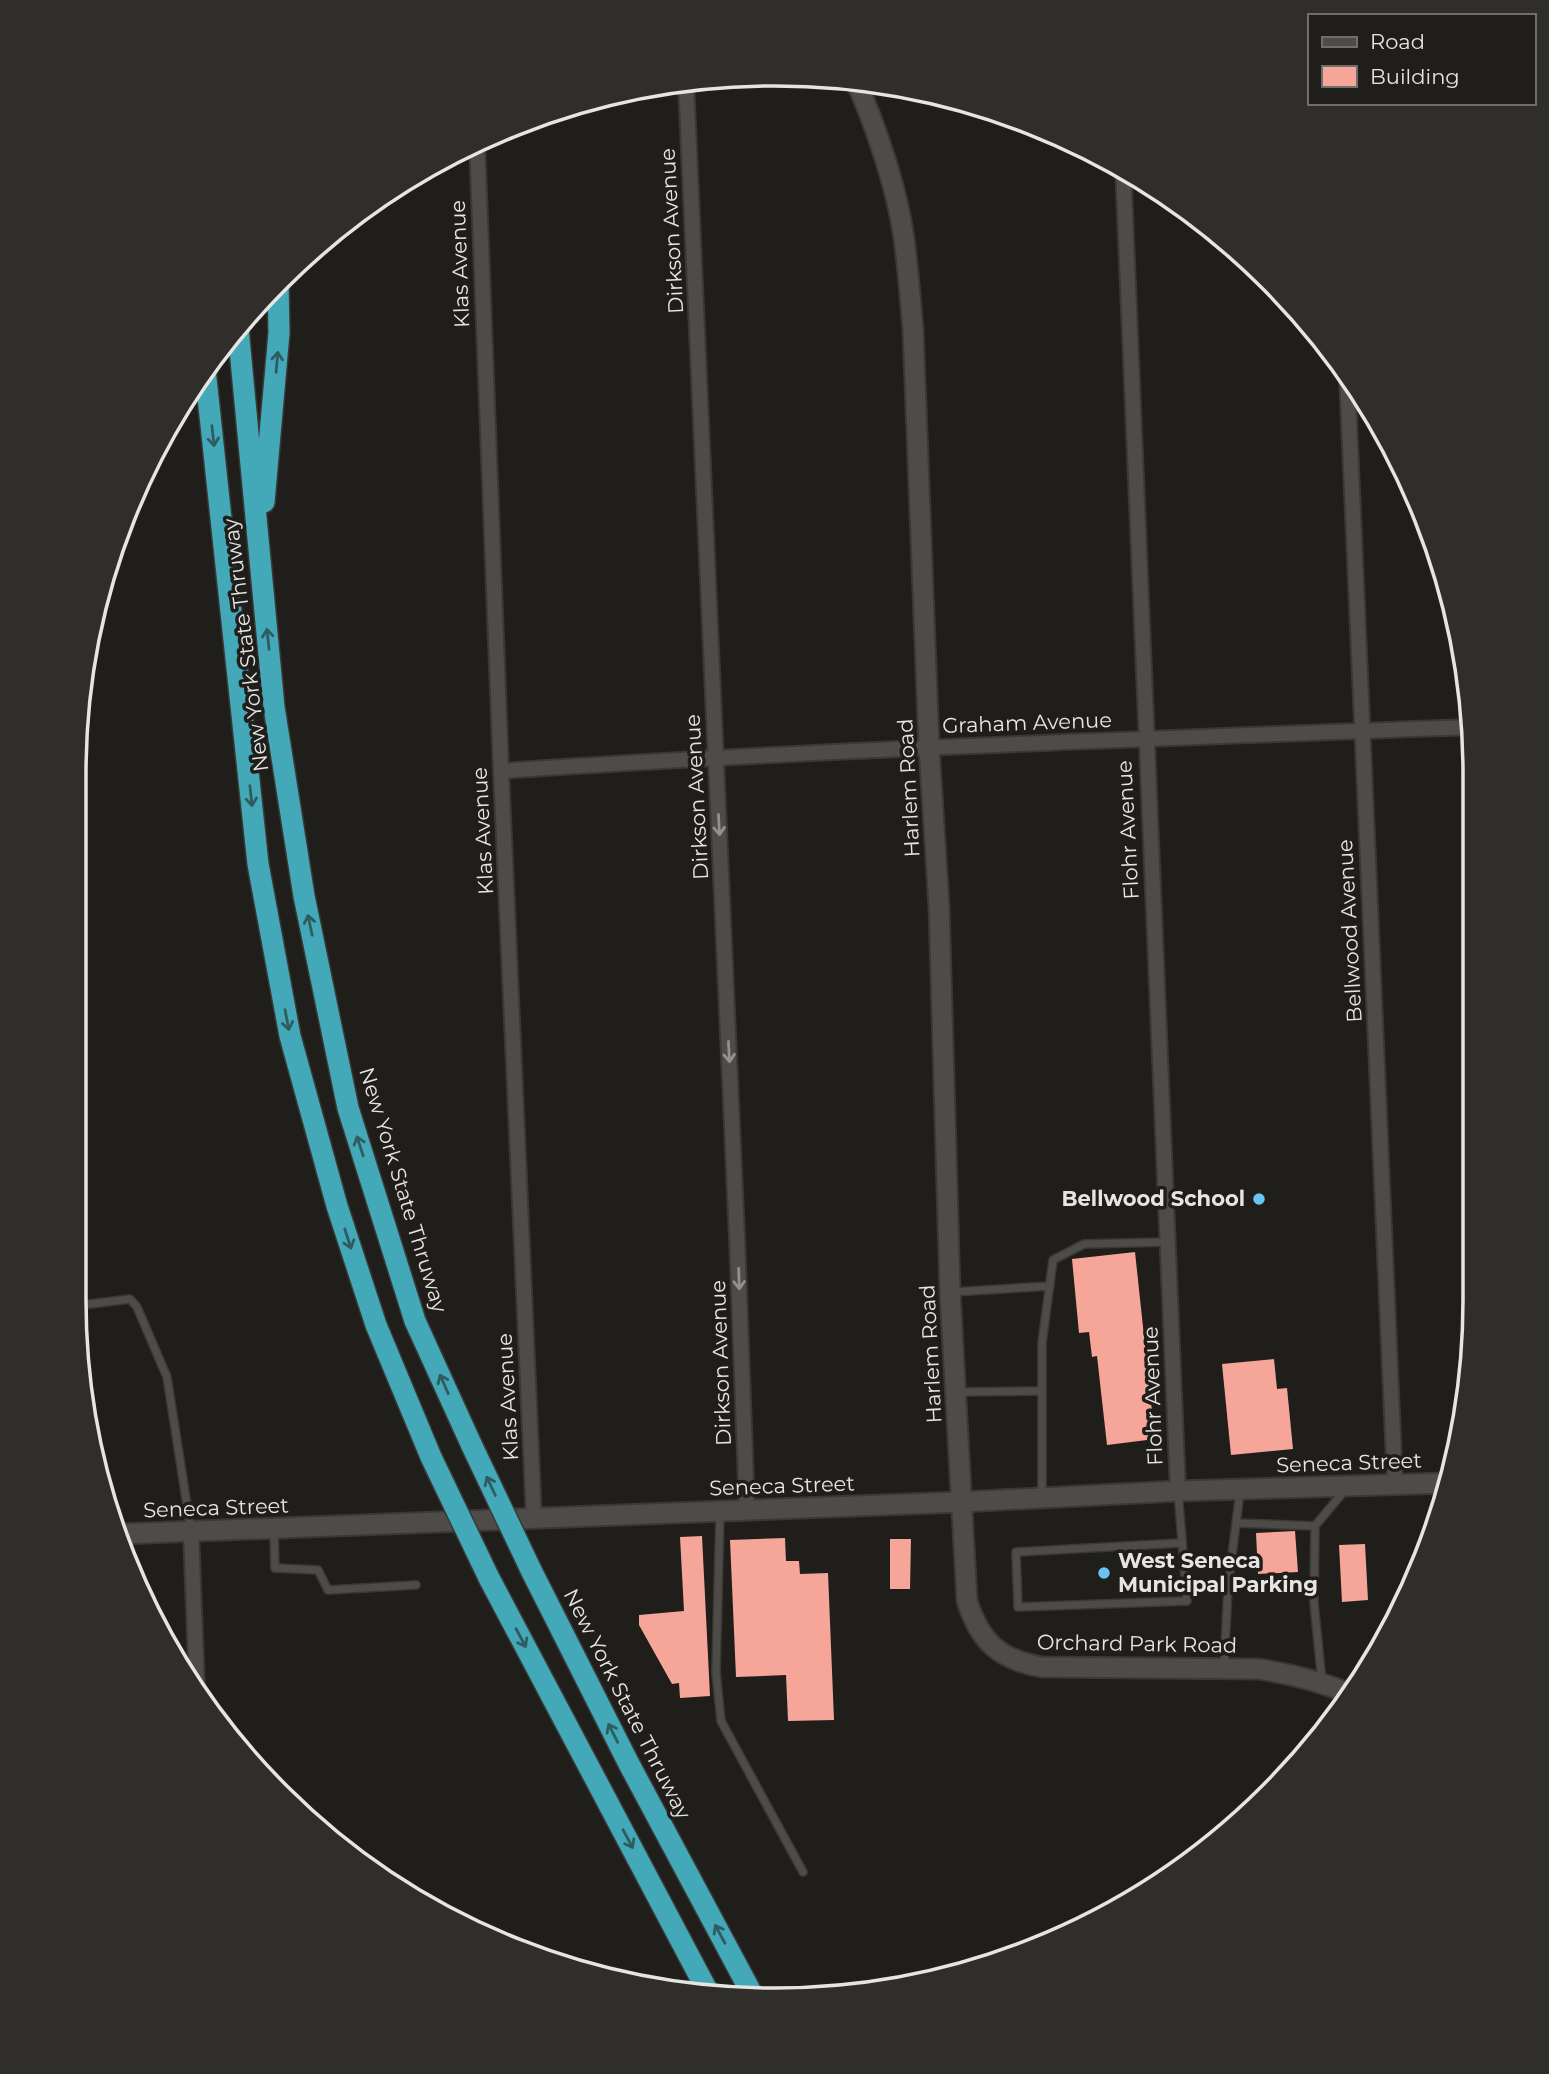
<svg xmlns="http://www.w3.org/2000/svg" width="1549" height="2074" font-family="Montserrat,sans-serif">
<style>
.building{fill:#f6a599}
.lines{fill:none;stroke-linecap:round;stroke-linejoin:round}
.service-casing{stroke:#3a3936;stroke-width:10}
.minor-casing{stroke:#3a3936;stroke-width:18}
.secondary-casing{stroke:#3a3936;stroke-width:23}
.motorway-casing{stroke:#3a3936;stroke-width:24}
.service{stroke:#4d4c48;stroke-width:7}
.minor{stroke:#4d4c48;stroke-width:14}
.secondary{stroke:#4d4c48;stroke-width:19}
.motorway{stroke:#43a8b8;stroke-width:21}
.motorway-bridge-casing{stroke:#3a3936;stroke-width:24;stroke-linecap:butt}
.motorway-bridge{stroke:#43a8b8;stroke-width:21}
.oneway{stroke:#2f5c61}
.oneway2{stroke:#92918e}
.poi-dot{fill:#6bc3f2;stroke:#1f1e1a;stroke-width:2.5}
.labels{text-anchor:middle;stroke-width:7;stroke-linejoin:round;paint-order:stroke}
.street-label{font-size:21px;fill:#e6e5e3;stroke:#1f1e1a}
.poi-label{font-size:21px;font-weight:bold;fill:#e6e5e3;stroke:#1f1e1a;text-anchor:end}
.rim{fill:none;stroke:#e6e5e3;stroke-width:3.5}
</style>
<rect width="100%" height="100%" fill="#1f1e1a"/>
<!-- building -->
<g class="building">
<polygon points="1135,1252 1155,1439 1107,1445 1097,1356 1092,1357 1089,1332 1079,1333 1072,1259"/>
<polygon points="1274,1359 1277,1389 1287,1388 1293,1449 1231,1455 1222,1364"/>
<polygon points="1295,1531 1298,1572 1258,1574 1256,1533"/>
<polygon points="702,1536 710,1696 680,1698 679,1683 672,1684 639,1625 639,1615 684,1611 680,1537"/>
<polygon points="785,1538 786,1561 799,1561 800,1574 828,1573 834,1720 788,1721 786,1675 736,1677 730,1540"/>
<polygon points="890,1539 911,1539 910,1589 890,1589"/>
<polygon points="1365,1544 1368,1600 1342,1602 1339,1545"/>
</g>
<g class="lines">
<!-- service casing -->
<g class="service-casing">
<g id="service">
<polyline points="953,1292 1050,1286"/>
<polyline points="74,1306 130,1299 137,1307 167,1377 191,1531"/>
<polyline points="958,1392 1042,1391"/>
<polyline points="1178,1492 1187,1601 1018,1607 1016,1552 1181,1543"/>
<polyline points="1042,1497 1042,1343 1053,1260 1084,1244 1168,1242"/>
<polyline points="720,1513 716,1672 721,1721 803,1872"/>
<polyline points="1236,1523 1315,1526 1345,1490"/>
<polyline points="1315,1526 1314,1603 1322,1682"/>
<polyline points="274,1531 275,1568 318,1570 328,1590 416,1585"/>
<polyline points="1224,1668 1228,1587 1240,1492"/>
</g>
</g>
<!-- minor casing -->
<g class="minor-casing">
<g id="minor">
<polyline points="686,82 737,1238 747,1510"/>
<polyline points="477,141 501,771 534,1519"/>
<polyline points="1123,166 1178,1491"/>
<polyline points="1347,375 1395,1484"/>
<path d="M501 771C824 749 1147 739 1470 727"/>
<polyline points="191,1532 197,1689"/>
</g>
</g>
<!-- secondary casing -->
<g class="secondary-casing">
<g id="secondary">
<path d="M855 79C873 120 888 163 898 206 907 246 909 288 913 329L929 747 939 906 950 1292 967 1601C980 1642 1000 1660 1042 1667L1259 1669C1292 1674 1320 1681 1350 1694"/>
<polyline points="120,1534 961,1502 1178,1491 1447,1483"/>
</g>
</g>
<!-- motorway casing -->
<g class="motorway-casing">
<g id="motorway">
<polyline points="238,328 274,707 304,896 348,1108 415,1321 472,1446"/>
<polyline points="205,369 258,864 290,1036 337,1206 376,1325 431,1457"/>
<polyline points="264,502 279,333 278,280"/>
<polyline points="531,1570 629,1764 752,1994"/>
<polyline points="489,1578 708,1992"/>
</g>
</g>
<!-- service -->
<use href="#service" class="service"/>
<!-- minor -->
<use href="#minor" class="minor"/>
<!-- secondary -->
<use href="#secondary" class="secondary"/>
<!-- motorway -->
<use href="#motorway" class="motorway"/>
<!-- motorway-bridge casing -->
<g class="motorway-bridge-casing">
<g id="motorway-bridge">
<polyline points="472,1446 531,1570"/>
<polyline points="431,1457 489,1578"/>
</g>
</g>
<!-- motorway-bridge -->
<use href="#motorway-bridge" class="motorway-bridge"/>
</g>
<!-- one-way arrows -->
<defs><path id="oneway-shaft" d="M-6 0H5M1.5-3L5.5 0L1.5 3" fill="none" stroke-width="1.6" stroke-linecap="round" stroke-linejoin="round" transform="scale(1.75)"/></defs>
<g class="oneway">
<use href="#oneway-shaft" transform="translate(277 362) rotate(-85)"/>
<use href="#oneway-shaft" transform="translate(213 436) rotate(84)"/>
<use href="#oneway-shaft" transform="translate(268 639) rotate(-96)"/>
<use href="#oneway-shaft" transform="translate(251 796) rotate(84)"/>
<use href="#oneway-shaft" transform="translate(310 925) rotate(-102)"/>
<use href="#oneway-shaft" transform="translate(287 1020) rotate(79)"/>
<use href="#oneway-shaft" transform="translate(360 1146) rotate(-108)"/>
<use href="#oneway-shaft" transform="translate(348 1239) rotate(72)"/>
<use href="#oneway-shaft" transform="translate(444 1384) rotate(-114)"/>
<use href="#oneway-shaft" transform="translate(491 1486) rotate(-115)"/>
<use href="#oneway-shaft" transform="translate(521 1638) rotate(62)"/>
<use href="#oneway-shaft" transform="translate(613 1733) rotate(-117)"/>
<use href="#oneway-shaft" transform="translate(628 1839) rotate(62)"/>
<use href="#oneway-shaft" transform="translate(720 1934) rotate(-118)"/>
</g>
<g class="oneway2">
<use href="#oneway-shaft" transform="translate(719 825) rotate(87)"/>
<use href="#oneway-shaft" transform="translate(729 1052) rotate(87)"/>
<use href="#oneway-shaft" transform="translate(739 1279) rotate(88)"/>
</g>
<!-- markers -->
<g class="poi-dot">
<circle cx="1259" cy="1199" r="7"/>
<circle cx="1104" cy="1573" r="7"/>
</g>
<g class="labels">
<!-- street labels -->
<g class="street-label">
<text transform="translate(672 231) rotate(-93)" y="7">Dirkson Avenue</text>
<text transform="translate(460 264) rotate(-92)" y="7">Klas Avenue</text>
<text transform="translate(246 645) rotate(-97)" y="7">New York State Thruway</text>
<text transform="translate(1027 723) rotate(-2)" y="7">Graham Avenue</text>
<text transform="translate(909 788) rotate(-93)" y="7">Harlem Road</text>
<text transform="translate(697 797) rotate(-93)" y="7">Dirkson Avenue</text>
<text transform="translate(1128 830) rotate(-93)" y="7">Flohr Avenue</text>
<text transform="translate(483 831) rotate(-93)" y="7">Klas Avenue</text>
<text transform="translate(1350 931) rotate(-93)" y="7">Bellwood Avenue</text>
<text transform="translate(403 1190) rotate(73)" y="7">New York State Thruway</text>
<text transform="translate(931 1354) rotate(-93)" y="7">Harlem Road</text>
<text transform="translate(721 1363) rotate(-92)" y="7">Dirkson Avenue</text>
<text transform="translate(1153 1396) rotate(-92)" y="7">Flohr Avenue</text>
<text transform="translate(508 1397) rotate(-93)" y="7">Klas Avenue</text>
<text transform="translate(1349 1463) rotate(-2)" y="7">Seneca Street</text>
<text transform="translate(782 1486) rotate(-2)" y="7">Seneca Street</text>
<text transform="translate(216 1508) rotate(-2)" y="7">Seneca Street</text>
<text transform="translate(1137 1644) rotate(1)" y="7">Orchard Park Road</text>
<text transform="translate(627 1704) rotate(63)" y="7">New York State Thruway</text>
</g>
<!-- poi labels -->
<g class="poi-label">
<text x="1245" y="1206">Bellwood School</text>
<text x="1118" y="1568" text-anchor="start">West Seneca<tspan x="1118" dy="24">Municipal Parking</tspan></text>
</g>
</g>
<!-- crop -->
<path d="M0 0H1549V2074H0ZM774 86H775A688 688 0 0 1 1463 774V1300A688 688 0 0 1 775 1988H774A688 688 0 0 1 86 1300V774A688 688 0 0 1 774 86Z" fill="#2f2e2a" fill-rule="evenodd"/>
<path class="rim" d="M774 86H775A688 688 0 0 1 1463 774V1300A688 688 0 0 1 775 1988H774A688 688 0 0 1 86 1300V774A688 688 0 0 1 774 86Z"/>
<!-- legend -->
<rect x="1308" y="14" width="228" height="91" fill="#1f1e1a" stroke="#6f6e6a" stroke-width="2"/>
<rect x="1322" y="37" width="35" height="10" fill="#4d4c48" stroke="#6f6e6a" stroke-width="2"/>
<text x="1370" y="49" font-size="21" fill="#e6e5e3">Road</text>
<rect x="1322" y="66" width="35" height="21" fill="#f6a599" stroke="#6f6e6a" stroke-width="2"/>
<text x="1370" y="84" font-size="21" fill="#e6e5e3">Building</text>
</svg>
